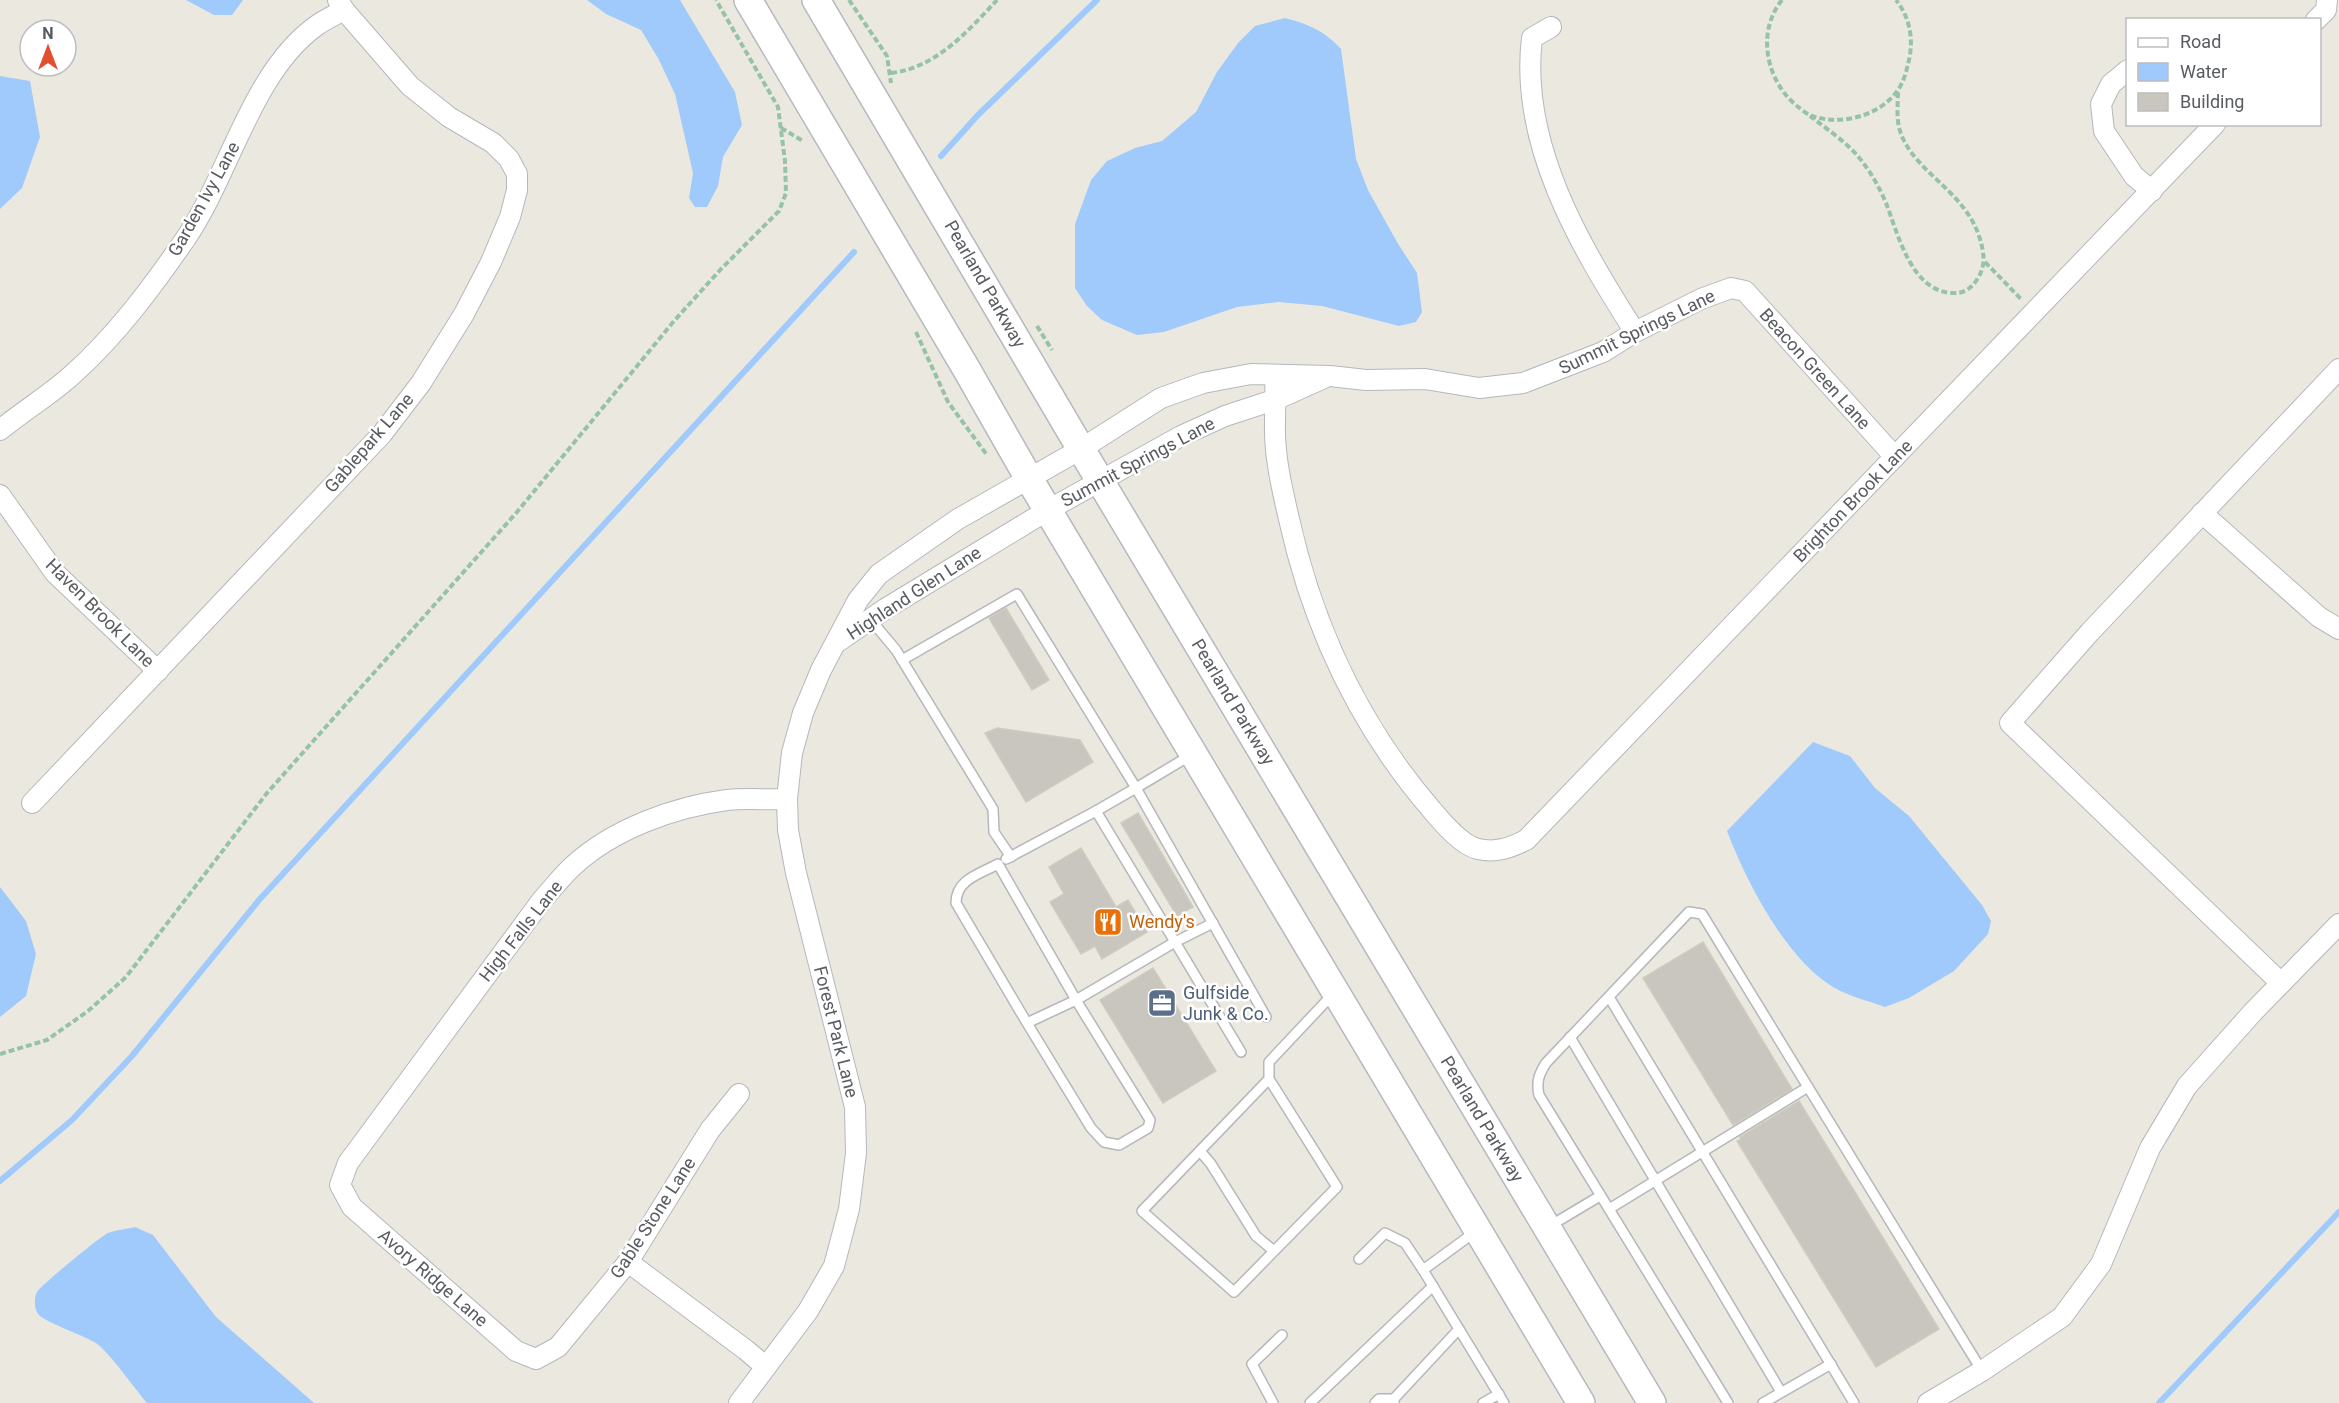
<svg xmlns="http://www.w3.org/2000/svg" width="2339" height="1403" font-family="Roboto,sans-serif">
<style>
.water{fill:#a0cafb}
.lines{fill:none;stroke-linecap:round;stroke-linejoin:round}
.stream{stroke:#a0cafb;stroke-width:6}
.building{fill:#c8c6bf;stroke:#cfcbbe;stroke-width:1.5}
.service-casing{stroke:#b5b7bc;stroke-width:12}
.minor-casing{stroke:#b5b7bc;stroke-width:22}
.secondary-casing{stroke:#b5b8be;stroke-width:30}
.path{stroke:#96c2a7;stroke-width:4;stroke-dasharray:6 3;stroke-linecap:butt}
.service{stroke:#fff;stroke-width:9}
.minor{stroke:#fff;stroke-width:20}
.secondary{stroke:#fff;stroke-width:27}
.labels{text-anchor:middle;stroke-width:5;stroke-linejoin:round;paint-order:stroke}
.street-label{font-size:18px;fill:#585b60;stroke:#fff}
.food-label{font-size:18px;fill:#c56008;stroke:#fff;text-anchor:start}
.service-label{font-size:18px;fill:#4e5e75;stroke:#fff;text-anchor:start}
</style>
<rect width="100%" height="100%" fill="#ebe9df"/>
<!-- water -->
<g class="water">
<polygon points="186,0 243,0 232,15 214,15"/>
<polygon points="587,0 680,0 735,92 742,125 723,157 718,186 707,207 695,207 689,198 693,173 675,94 658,58 641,30 606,14"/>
<path d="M1285 18C1308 24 1325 31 1341 49L1356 159 1368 190 1397 242 1417 273 1422 312 1416 322 1399 326 1322 306 1279 302 1237 307 1164 332 1137 335 1102 320 1087 306 1075 288V224L1091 180 1107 161 1135 148 1162 141 1196 112 1217 72 1238 43 1255 26Z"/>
<polygon points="0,76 30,81 40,137 22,188 0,209"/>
<path d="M1813 742 1850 756 1875 788 1909 816 1982 905 1991 921 1988 934 1954 971 1909 998 1885 1007C1869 1001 1848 996 1833 987 1786 959 1746 881 1727 831Z"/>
<polygon points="0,887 26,921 36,954 26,996 0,1017"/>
<path d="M135 1227 153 1235 216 1317 314 1403H147C135 1389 109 1352 96 1343 83 1335 44 1322 38 1314 34 1309 34 1297 37 1292 40 1286 101 1236 108 1233 116 1230 127 1229 135 1227Z"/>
</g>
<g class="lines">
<!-- stream -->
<g class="stream">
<polyline points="941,156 978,115 1097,0"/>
<polyline points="0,1181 72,1120 132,1056 259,900 854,252"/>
<polyline points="2159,1403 2339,1212"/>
</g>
</g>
<!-- building -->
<g class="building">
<polygon points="1006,608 1049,680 1032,690 989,618"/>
<polygon points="997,728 1080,740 1093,762 1026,802 985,733"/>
<polygon points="1138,813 1193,907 1177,916 1121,823"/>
<polygon points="1081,848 1116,907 1128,900 1147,932 1102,959 1095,946 1081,954 1050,902 1064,894 1049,867"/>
<polygon points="1703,942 1792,1089 1733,1125 1643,978"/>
<polygon points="1153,968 1216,1071 1163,1103 1100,1000"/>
<polygon points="1799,1101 1939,1329 1876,1367 1737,1141 1741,1139 1740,1137"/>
</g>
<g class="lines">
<!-- service casing -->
<g class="service-casing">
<g id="service">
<polyline points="870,619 896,650 993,809 994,832 1011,857"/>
<path d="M902 660 1017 594 1136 788 1096 811 1175 942 1076 1000 1150 1120 1148 1128 1119 1145 1104 1142 1091 1128 1027 1023 1076 1000 998 864C980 874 956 879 956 903L1027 1023"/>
<polyline points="1191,755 1136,788 1266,1017"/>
<polyline points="1006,859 1096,811"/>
<polyline points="1213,923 1175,942 1241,1052"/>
<polyline points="1609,997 1854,1403"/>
<polyline points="1570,1037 1781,1392"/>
<polyline points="1269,1079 1142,1211 1234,1292 1337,1187 1269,1079 1269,1062 1332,995"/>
<polyline points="1200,1151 1211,1164 1256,1236 1274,1251"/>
<polyline points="1609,1209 1808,1087"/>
<polyline points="1548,1227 1600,1196"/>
<polyline points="1475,1232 1423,1270 1504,1403"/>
<polyline points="1359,1259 1385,1233 1405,1243 1423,1270"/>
<polyline points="1273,1403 1252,1364 1282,1335"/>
<polyline points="1310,1403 1433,1286"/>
<polyline points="1375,1403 1379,1399 1394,1399 1394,1403"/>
<polyline points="1390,1403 1459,1329"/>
<polyline points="1483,1403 1499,1394"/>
<path d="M1728 1403 1539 1095C1536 1082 1539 1074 1546 1063L1689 912 1702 914 1982 1371"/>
<polyline points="1763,1403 1831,1364"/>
</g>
</g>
<!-- minor casing -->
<g class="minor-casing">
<g id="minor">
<polyline points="2316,20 2326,10 2327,0"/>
<path d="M1551 27 1532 38C1519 144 1580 246 1635 332"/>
<polyline points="2128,70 2111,84 2101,104 2104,131 2134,176 2152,191"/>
<path d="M1275 375C1276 392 1275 408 1275 424 1274 455 1282 489 1289 519 1313 627 1358 724 1431 809 1442 822 1461 845 1478 849 1496 853 1510 848 1526 840L2215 124"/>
<path d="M0 430C23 411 50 395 72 375 116 336 153 286 186 238 230 173 252 72 316 26 324 20 335 15 344 10"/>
<polyline points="0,495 55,573 158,671"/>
<polyline points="2202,513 2319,617 2339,629"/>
<polyline points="839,641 885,609 1048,510 1181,436 1225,416 1277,399 1324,378"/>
<polyline points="32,803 382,434 421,383 464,314 491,262 510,217 517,190 517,174 509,159 493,143 449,117 410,86 344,10 338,0"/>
<polyline points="2281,983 2010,723 2090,632 2339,369"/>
<path d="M739 1094 710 1130 628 1262 558 1347 536 1359 516 1351 352 1207 340 1185 348 1163 542 900C552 889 562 876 573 866 613 829 674 807 727 800 747 798 767 800 787 799"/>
<polyline points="628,1262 746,1350 766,1367"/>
<polyline points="739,1403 808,1311 834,1266 849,1209 856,1153 855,1107 796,873 788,830 787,799 792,753 803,713 821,670 858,600 879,574 958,519 1081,449 1161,398 1203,383 1251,374 1330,376 1366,380 1425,379 1479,388 1523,383 1603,352 1635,332 1701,299 1731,288 1745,291 1895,457"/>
<polyline points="1928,1403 1982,1371 2062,1317 2101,1264 2150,1148 2187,1086 2253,1012 2339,924"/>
</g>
</g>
<!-- secondary casing -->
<g class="secondary-casing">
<g id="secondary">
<polyline points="748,0 967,370 1028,477 1581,1403"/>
<polyline points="816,0 1081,449 1652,1403"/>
</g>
</g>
<!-- path -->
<g class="path">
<polyline points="849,0 887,56 891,83"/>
<path d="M1782 0C1756 32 1766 81 1797 106 1801 109 1806 114 1812 116 1841 126 1880 116 1898 90 1903 83 1906 73 1908 64 1914 42 1911 19 1896 0"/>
<path d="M891 73C936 68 968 31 997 0"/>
<path d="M1810 116C1828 130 1850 144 1864 164 1873 176 1880 189 1886 203 1898 234 1911 291 1952 293 1964 294 1972 288 1978 278 1986 265 1984 253 1980 239 1966 191 1913 172 1900 131 1896 118 1898 104 1898 90"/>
<polyline points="781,128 803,141"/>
<polyline points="1985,262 2021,299"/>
<polyline points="1037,326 1052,350"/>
<polyline points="916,332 948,402 987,455"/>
<polyline points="0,1054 47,1040 88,1011 126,977 267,793 517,512 674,321 721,269 779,211 786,193 785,161 778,107 716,0"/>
</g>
<!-- service -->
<use href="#service" class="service"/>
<!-- minor -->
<use href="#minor" class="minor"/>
<!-- secondary -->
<use href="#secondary" class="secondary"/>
</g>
<!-- icons -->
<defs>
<g id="restaurant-square" transform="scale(1.5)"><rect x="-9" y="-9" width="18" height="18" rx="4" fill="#e8710a" stroke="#fff"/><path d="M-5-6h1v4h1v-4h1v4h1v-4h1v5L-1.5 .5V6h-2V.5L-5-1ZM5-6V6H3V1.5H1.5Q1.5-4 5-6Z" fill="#fff"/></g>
<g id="office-square" transform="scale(1.5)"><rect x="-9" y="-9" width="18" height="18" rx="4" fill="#5c6f8a" stroke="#fff"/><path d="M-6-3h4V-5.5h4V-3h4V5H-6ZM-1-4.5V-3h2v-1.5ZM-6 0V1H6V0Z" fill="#fff"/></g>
</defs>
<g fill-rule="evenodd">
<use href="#restaurant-square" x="1108" y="922"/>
<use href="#office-square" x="1162" y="1003"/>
</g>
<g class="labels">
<!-- street labels -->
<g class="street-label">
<text transform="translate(204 199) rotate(-61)" y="6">Garden Ivy Lane</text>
<text transform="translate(985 284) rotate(60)" y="6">Pearland Parkway</text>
<text transform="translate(1637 332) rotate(-26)" y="6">Summit Springs Lane</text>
<text transform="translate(1815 369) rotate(48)" y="6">Beacon Green Lane</text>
<text transform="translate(369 443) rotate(-49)" y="6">Gablepark Lane</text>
<text transform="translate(1138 462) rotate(-28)" y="6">Summit Springs Lane</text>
<text transform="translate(1853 501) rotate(-46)" y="6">Brighton Brook Lane</text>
<text transform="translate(914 593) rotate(-33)" y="6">Highland Glen Lane</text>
<text transform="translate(100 613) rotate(45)" y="6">Haven Brook Lane</text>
<text transform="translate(1233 702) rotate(59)" y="6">Pearland Parkway</text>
<text transform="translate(521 931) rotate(-52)" y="6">High Falls Lane</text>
<text transform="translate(836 1032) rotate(76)" y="6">Forest Park Lane</text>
<text transform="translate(1482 1119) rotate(59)" y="6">Pearland Parkway</text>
<text transform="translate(653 1218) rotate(-57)" y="6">Gable Stone Lane</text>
<text transform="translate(433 1278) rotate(41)" y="6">Avory Ridge Lane</text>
</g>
<!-- food labels -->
<g class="food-label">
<text x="1129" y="928">Wendy's</text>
</g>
<!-- service labels -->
<g class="service-label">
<text x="1183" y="999">Gulfside<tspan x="1183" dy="21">Junk &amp; Co.</tspan></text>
</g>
</g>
<!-- legend -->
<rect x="2126" y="18" width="195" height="108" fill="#ffffff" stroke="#bcbdbf" stroke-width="1.5"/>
<rect x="2138" y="38" width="30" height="9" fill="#ffffff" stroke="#bcbdbf" stroke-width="1.5"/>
<text x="2180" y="48" font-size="18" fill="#585b60">Road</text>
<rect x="2138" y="63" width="30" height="18" fill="#a0cafb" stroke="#bcbdbf" stroke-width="1.5"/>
<text x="2180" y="78" font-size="18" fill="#585b60">Water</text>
<rect x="2138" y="93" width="30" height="18" fill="#c8c6bf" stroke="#bcbdbf" stroke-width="1.5"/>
<text x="2180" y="108" font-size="18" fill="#585b60">Building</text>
<!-- north arrow -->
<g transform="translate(48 48)"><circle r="28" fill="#ffffff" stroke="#bcbdbf" stroke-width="1.5"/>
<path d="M0-4.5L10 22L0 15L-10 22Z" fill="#e04f30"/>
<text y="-9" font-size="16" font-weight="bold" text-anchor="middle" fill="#585b60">N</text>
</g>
</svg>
